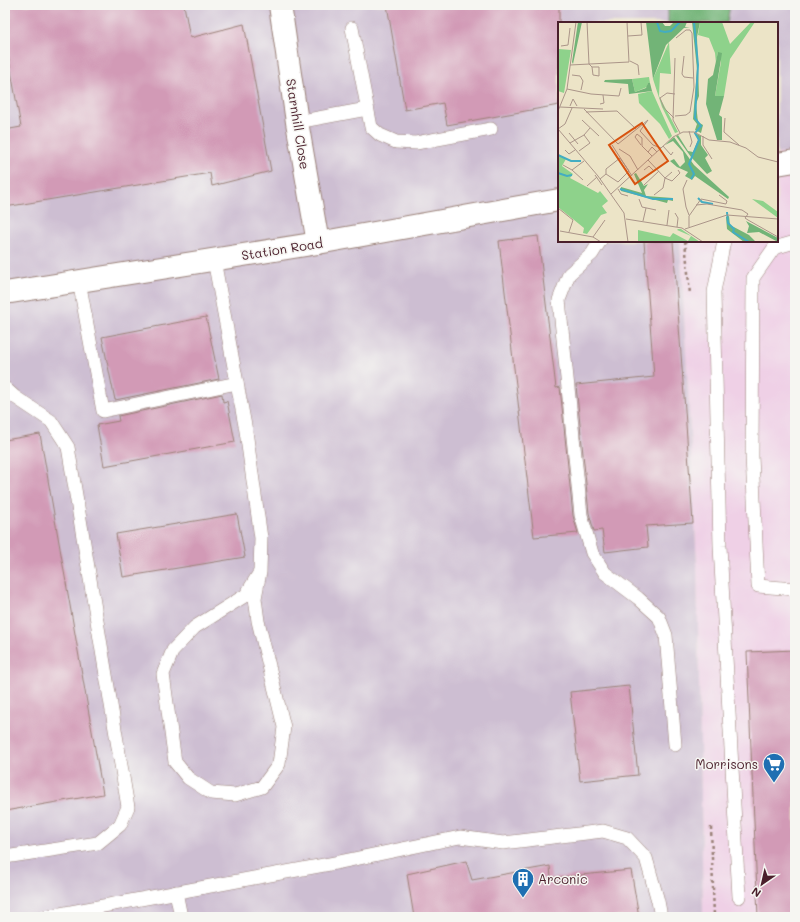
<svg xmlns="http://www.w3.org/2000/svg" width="800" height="922" font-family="Mali,sans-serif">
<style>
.built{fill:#efd0e6}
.industrial{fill:#cdbed2}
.forest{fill:#72b477;stroke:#5e6a51}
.building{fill:#d29ab6}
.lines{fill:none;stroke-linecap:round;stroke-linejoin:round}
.lane-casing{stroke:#9b8279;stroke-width:14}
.street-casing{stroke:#9b8279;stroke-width:24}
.path{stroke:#9b8279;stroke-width:2.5;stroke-dasharray:3 3;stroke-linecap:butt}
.lane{stroke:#fff;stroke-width:13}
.street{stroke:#fff;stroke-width:22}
.labels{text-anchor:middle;stroke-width:3;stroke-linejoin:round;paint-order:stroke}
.street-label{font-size:13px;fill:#4a1f2b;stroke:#f6f6f2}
.poi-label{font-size:13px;fill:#4a1f2b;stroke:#f6f6f2;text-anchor:end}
.inset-river{fill:none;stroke:#43adc2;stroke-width:2}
.inset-road{fill:none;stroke:#ab9589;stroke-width:1}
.view{fill:#d8530f;fill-opacity:0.15;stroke:#d8530f;stroke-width:2}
.inset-edge{fill:none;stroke:#4a1f2b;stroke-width:2}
</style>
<rect width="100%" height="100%" fill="#f6f6f2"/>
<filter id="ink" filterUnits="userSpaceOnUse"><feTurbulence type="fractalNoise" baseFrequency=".025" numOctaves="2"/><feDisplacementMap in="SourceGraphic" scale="8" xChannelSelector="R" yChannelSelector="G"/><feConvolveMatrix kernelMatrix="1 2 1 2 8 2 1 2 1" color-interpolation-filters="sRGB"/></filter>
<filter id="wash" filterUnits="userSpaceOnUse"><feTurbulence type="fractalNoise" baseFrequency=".012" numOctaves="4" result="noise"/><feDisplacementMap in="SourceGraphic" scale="16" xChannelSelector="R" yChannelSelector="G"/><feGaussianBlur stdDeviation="0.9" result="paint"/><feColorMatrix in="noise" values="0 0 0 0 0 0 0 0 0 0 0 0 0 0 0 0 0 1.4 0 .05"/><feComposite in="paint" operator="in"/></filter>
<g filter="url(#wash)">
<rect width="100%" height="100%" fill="#ece4c7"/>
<!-- built -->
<polygon class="built" points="795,151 795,917 703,917 697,565 680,241 777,241 777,154"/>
<!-- industrial -->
<g class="industrial">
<polygon points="5,5 668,5 668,23 559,23 559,241 680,241 697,565 703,917 5,917"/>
<polygon points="730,5 795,5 795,151 777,154 777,23 727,23"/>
</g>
<!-- forest -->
<polygon class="forest" points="668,5 730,5 727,23 668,23"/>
<g id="blocks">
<!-- building -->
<g class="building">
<polygon points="5,5 184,5 190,38 244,24 271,171 212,186 210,173 5,207 5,130 21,127 5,38"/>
<polygon points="387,5 559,5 559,105 447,125 443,103 405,110"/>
<polygon points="538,236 556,388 560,387 573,516 578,533 534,537 499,241"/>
<polygon points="644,241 673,241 693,523 646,526 648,547 605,552 602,530 594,531 589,513 576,385 654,377"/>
<polygon points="206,317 219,379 115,400 102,337"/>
<polygon points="222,394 223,402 227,401 235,442 104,466 97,425 119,421 118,416"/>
<polygon points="40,434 103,794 5,811 5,440"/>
<polygon points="237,514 245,557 123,577 116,534"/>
<polygon points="795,650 795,917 758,917 747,652"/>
<polygon points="629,686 638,775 580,781 570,692"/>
<polygon points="466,861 472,880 550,866 551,878 631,870 639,917 414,917 407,874"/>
</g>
</g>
</g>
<g filter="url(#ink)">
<use href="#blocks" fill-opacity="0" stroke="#9b8279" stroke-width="1"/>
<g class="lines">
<!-- lane casing -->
<g class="lane-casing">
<g id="lane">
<polyline points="352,28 371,127 380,135 396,142 416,143 491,129"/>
<polyline points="297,122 367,109"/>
<polyline points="600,241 592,254 569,274 559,300 581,515 592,553 605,573 638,598 659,617 666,635 675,745"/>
<polyline points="724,241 714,292 720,546 739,897"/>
<polyline points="795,242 774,248 753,278 752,456 758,586 795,589"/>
<polyline points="214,260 246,431 261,538 260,572 246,595 195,627 173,650 163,674 175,762 188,778 211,793 235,795 262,787 279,764 284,727 258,621 255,598 260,572"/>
<polyline points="79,281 103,411 237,383"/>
<polyline points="5,388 15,397 51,421 68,447 128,807 120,825 98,843 5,857"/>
<polyline points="176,892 181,917"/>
<polyline points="44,917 335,863 460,837 503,843 603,831 627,838 646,858 658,901 661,917"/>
</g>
</g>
<!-- street casing -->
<g class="street-casing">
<g id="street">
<polyline points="280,5 297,122 318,243"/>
<polyline points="777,164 795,161"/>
<polyline points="5,293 318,243 559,200"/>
</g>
</g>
<!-- path -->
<g class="path">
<polyline points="685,241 690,294"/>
<polyline points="711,827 714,917"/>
</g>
<!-- lane -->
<use href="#lane" class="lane"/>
<!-- street -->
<use href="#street" class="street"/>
</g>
</g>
<!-- icons -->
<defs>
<g id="supermarket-pin" transform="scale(1.15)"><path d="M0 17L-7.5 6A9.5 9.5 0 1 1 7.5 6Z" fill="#1f6fb2" stroke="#f6f6f2"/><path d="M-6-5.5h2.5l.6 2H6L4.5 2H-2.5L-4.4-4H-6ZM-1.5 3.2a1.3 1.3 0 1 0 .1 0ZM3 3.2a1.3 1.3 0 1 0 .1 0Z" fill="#fff"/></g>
<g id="building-pin" transform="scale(1.15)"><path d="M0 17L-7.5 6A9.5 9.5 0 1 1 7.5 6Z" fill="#1f6fb2" stroke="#f6f6f2"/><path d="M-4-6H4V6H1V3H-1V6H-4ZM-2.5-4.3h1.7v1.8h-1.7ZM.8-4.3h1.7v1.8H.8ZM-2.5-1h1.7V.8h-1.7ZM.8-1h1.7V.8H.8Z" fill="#fff"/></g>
</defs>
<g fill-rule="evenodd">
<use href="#supermarket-pin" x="774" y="764"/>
<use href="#building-pin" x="523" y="879"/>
</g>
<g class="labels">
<!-- street labels -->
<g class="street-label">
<text transform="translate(298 124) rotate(81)" y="5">Starnhill Close</text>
<text transform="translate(282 249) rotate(-9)" y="5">Station Road</text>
</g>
<!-- poi labels -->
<g class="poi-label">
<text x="758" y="769">Morrisons</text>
<text x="538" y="884" text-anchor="start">Arconic</text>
</g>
</g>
<!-- overview -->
<g transform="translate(558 22)">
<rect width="220" height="220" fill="#ece4c7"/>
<path d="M142 0H164L172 22 193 0H197L172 37 166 74H157L163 40 160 30 158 41 157 31 151 16 140 13ZM111 20 113 52 102 51 101 74 120 110 117 111 104 85 95 57ZM0 24 1 27 13 28 6 71 0 69ZM91 55 92 61H90L89 65 77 70 74 57ZM94 69 114 114 111 117 102 102 81 81 80 72ZM0 130 1 134 8 137 4 144 15 152 12 156 40 171 42 169 50 179 44 184 49 191 43 193 29 212 25 211 26 206 0 185ZM194 177 205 179 220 190V196ZM120 207H123L142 220H80V208L112 215 115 211 130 219 133 214 119 208Z" fill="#8ed28b"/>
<path d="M20 0H24L15 42 14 40ZM88 0H104L107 4H112L116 0H129L127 5H132L126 6 108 23 95 57ZM134 0H142L139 15 141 74 138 82 140 100 145 103 143 111 137 108 139 102 135 97 139 47ZM160 30 164 31 157 74H166L161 93 164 95V118H159L148 82 150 57 155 53ZM74 57 77 70 88 66 90 61H92L94 69 71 72 70 62 46 60 47 58ZM137 111 143 114V123L150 133 147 136 154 149 149 152 133 135 118 114 120 113 130 129 135 130 140 118ZM116 115 136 143 171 175 170 177 137 154 134 158 127 154 130 150 119 145 112 139 116 137 122 145 127 140 125 130 115 119 107 123ZM78 151 86 164 90 162 86 168 88 174 115 176V179L110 178 109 181 63 169V165L84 171 76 152ZM171 194 172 203 191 213 198 220H186L169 207 168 195ZM188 199 220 216V220L201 210 189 211 191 204Z" fill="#72b477"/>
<path class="inset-river" d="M99 0 102 9 107 10 113 9 122 0M0 133 13 139H23M0 151 9 154 14 153M133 157 136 152 131 142 141 118 137 111 143 104 137 96 140 43 136 0M62 167 95 177H115M140 176 144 180 155 182M169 190 170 201 176 207 175 210 191 220"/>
<path class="inset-road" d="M29 0 31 42M70 14 84 13 83 0M3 24 10 23 12 6M126 34 124 52 126 55 135 56M117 36 115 98 122 111M72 39 80 43 81 53M31 42 34 45H41V54L35 53 34 45M12 43 71 40 69 0M14 53 22 54 25 59 23 68M9 67 33 72 61 74 63 66M42 82 46 81 45 73M12 84 15 77 19 84M2 85 45 87M26 87 60 122 90 98 82 109 95 123 103 126M0 89 9 67 18 0M28 90 59 89 78 107M117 94 128 93 132 90 136 65 134 11 132 8H128L118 16M116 96 106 86 102 76 109 71 117 72M167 96 166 110 181 123M24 98 41 114M0 107 7 102 14 86M0 107 40 154 66 191 70 220M131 109 134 120 132 125M11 111 20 122M145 114V123L154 137M12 121 26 113 32 106M54 123 74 154M83 123 77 115 79 112 84 116V124L94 134M105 124 113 133 115 130M61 127 72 134 80 148M7 128 11 132 17 128M21 129 32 121 26 113M90 130 94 125 99 130M90 138 107 156 114 159 122 151 120 148M5 143 14 148 26 139M14 148 25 158M86 148 91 144 95 148M37 153 44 163M42 157 48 152V147L62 136 71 149 60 160 48 152M129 158 125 167 128 185 131 193M86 163 101 149M29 164 39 155M60 167 63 172 70 174M53 172 115 115 125 110H136L151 118 172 120 188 126 200 135 220 140M96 173 105 166 107 156 114 150M81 177 84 185 98 188M138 183 149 182 184 188 190 192 187 196 190 198 220 215M0 186 15 198 11 210M117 191 120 196 119 205M68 197 124 206 145 220M85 199 88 186M109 203 111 188M131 205V194L143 177 168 182 169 179 161 173M127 207 169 193 220 197M2 209 35 215 43 220M35 215 47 198"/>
<path class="view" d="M84 101 110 139 77 162 51 123Z"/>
<rect width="220" height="220" class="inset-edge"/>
</g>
<!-- margin -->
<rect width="800" height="922" fill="none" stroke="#f6f6f2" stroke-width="20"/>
<!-- north arrow -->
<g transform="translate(762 884) rotate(214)" stroke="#f6f6f2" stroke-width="3" paint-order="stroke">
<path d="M0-3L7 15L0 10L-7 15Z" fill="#4a1f2b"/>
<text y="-6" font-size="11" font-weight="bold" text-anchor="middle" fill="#4a1f2b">N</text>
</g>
</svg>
